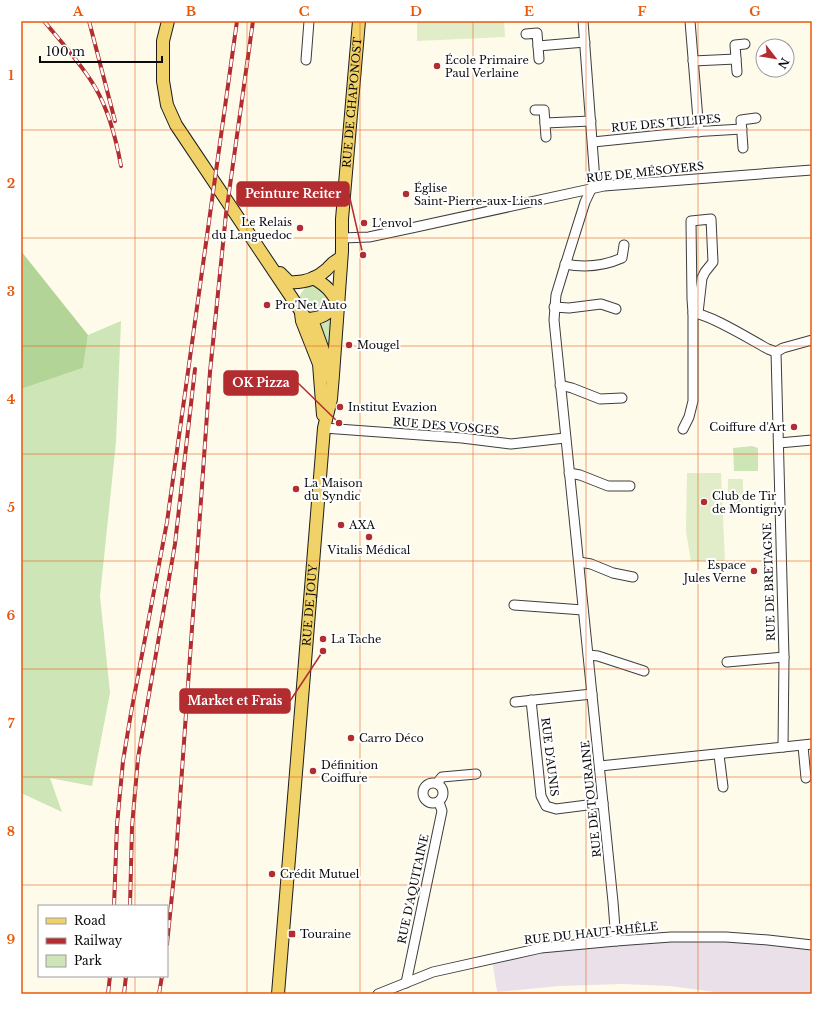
<svg xmlns="http://www.w3.org/2000/svg" width="833" height="1015" font-family="'Libre Baskerville',serif">
<style>
.industrial{fill:#e9e0ea}
.green{fill:#cee5b7}
.forest{fill:#b2d597}
.pitch{fill:#e0edc8}
.lines{fill:none;stroke-linecap:round;stroke-linejoin:round}
.minor-casing{stroke:#3e3e3e;stroke-width:11}
.major-casing{stroke:#1c1c1c;stroke-width:14}
.minor{stroke:#fff;stroke-width:9}
.major{stroke:#f0d268;stroke-width:12}
.rail-casing{stroke:#b22c30;stroke-width:4}
.rail{stroke:#fff;stroke-width:2.5;stroke-dasharray:8;stroke-linecap:butt}
.grid{fill:none;stroke:#e8590c;stroke-width:1;stroke-opacity:0.55}
.poi-dot{fill:#b22c30;stroke:#fff;stroke-width:1.5}
.labels{text-anchor:middle;stroke-width:4;stroke-linejoin:round;paint-order:stroke}
.poi-label{font-size:11px;fill:#0b0b0b;stroke:#fff;text-anchor:start}
.street-label{font-size:11px;fill:#0b0b0b;stroke:#fff}
.leader{fill:none;stroke:#b22c30;stroke-width:1.5}
.callout-dot{fill:#b22c30;stroke:#fff;stroke-width:1.5}
.callout{fill:#b22c30;stroke:#b22c30;stroke-width:1.5}
.callout-label{font-size:12px;text-anchor:middle;font-weight:bold;fill:#fff}
.neatline{fill:none;stroke:#e8590c;stroke-width:1.5}
.grid-label{font-size:13px;text-anchor:middle;font-weight:bold;fill:#e8590c}
</style>
<rect width="100%" height="100%" fill="#fefbeb"/>
<!-- industrial -->
<polygon class="industrial" points="671,937 812,945 812,994 730,994 670,986 622,984 559,986 497,992 492,958"/>
<!-- green -->
<g class="green">
<path d="M314 285C328 291 331 300 323 312L311 314 300 298V295L305 288Z"/>
<polygon points="335,311 330,368 319,323"/>
<polygon points="121,321 116,442 100,596 110,693 92,786 50,778 62,812 21,793 21,389 83,368 88,335"/>
<polygon points="752,446 758,448 758,471 734,471 733,448"/>
</g>
<!-- forest -->
<polygon class="forest" points="21,251 88,335 83,368 21,389"/>
<!-- pitch -->
<g class="pitch">
<polygon points="417,21 504,21 505,37 417,41"/>
<polygon points="687,473 721,473 725,561 691,561 686,532"/>
<rect x="728" y="479" width="15" height="30"/>
</g>
<g class="lines">
<!-- minor casing -->
<g class="minor-casing">
<g id="minor">
<polyline points="583,21 595,181 585,202 563,272 556,295 554,320 613,902 616,941"/>
<polyline points="690,21 699,132"/>
<polyline points="526,34 537,33 539,59"/>
<polyline points="538,46 585,42"/>
<polyline points="306,60 309,21"/>
<polyline points="693,61 736,59"/>
<polyline points="737,72 735,45 745,44"/>
<polyline points="535,110 544,110 546,137"/>
<polyline points="545,123 591,121"/>
<polyline points="593,142 691,132 742,129"/>
<polyline points="743,148 741,120 756,118"/>
<polyline points="342,238 369,237 416,227 604,186 812,170"/>
<path d="M565 264C585 268 604 266 622 258L624 245"/>
<polyline points="554,307 569,308 601,304 616,309"/>
<path d="M693 313C710 314 751 340 768 349L776 352"/>
<polyline points="560,385 572,388 600,399 622,398"/>
<polyline points="324,428 462,438 511,444 565,438"/>
<polyline points="683,429 689,417 693,401 693,313 692,299 691,221 711,219 713,262 705,272 702,278 698,313"/>
<polyline points="779,443 812,440"/>
<polyline points="569,473 580,475 608,486 630,486"/>
<polyline points="579,562 591,564 613,573 633,577"/>
<polyline points="514,605 583,610"/>
<polyline points="589,655 598,656 644,671"/>
<polyline points="727,662 784,657"/>
<polyline points="531,700 541,796 546,806 556,809 603,803"/>
<polyline points="515,702 592,694"/>
<polyline points="803,746 806,778"/>
<polyline points="783,747 784,657 776,352 783,348 812,340"/>
<polyline points="719,755 723,787"/>
<polyline points="600,766 812,744"/>
<circle cx="433" cy="793" r="10"/>
<polyline points="437,783 442,777 476,774"/>
<polyline points="406,983 442,811 439,802"/>
<polyline points="378,994 433,972 541,948 616,941 671,937 726,937 768,940 812,945"/>
</g>
</g>
<!-- major casing -->
<g class="major-casing">
<g id="major">
<polyline points="168,21 163,41 163,81 167,105 176,125 306,319 313,323 315,328 324,353 328,376"/>
<path d="M280 273 289 282C303 283 316 279 326 270 331 265 333 262 339 259"/>
<path d="M313 278C326 285 331 291 338 303"/>
<polyline points="301,313 302,321 319,364 323,415"/>
<path d="M306 319C321 319 328 314 338 303"/>
<path id="s1" d="M278 994 324 428 331 399 333 375 342 251V219L359 21"/>
</g>
</g>
<!-- minor -->
<use href="#minor" class="minor"/>
<!-- major -->
<use href="#major" class="major"/>
<!-- rail casing -->
<g class="rail-casing">
<g id="rail">
<path d="M44 21C61 42 81 63 95 87 109 111 116 138 121 166"/>
<polyline points="89,21 115,121"/>
<polyline points="114,906 117,825 123,761 131,713 167,522 237,21"/>
<polyline points="130,906 132,827 138,758 175,544 195,369"/>
<polyline points="167,944 176,856 210,372 226,214 253,21"/>
<polyline points="108,994 110,976"/>
<polyline points="124,994 126,976"/>
<polyline points="159,994 162,976"/>
</g>
</g>
<!-- rail -->
<use href="#rail" class="rail"/>
</g>
<!-- grid -->
<path class="grid" d="M135 21V906M247 21V994M360 21V994M473 21V994M586 21V994M698 21V994M21 130H812M21 238H812M21 346H812M21 454H812M21 561H812M21 669H812M21 777H812M21 885H812M135 976V994"/>
<!-- markers -->
<g class="poi-dot">
<circle cx="437" cy="66" r="4"/>
<circle cx="406" cy="194" r="4"/>
<circle cx="364" cy="223" r="4"/>
<circle cx="300" cy="228" r="4"/>
<circle cx="267" cy="305" r="4"/>
<circle cx="349" cy="345" r="4"/>
<circle cx="340" cy="407" r="4"/>
<circle cx="794" cy="427" r="4"/>
<circle cx="296" cy="489" r="4"/>
<circle cx="704" cy="502" r="4"/>
<circle cx="341" cy="525" r="4"/>
<circle cx="369" cy="537" r="4"/>
<circle cx="754" cy="571" r="4"/>
<circle cx="323" cy="639" r="4"/>
<circle cx="351" cy="738" r="4"/>
<circle cx="313" cy="771" r="4"/>
<circle cx="272" cy="874" r="4"/>
<rect x="288" y="930" width="8" height="8" rx="2"/>
</g>
<g class="labels">
<!-- poi labels -->
<g class="poi-label">
<text x="445" y="64">École Primaire<tspan x="445" dy="13">Paul Verlaine</tspan></text>
<text x="414" y="192">Église<tspan x="414" dy="13">Saint-Pierre-aux-Liens</tspan></text>
<text x="292" y="226" text-anchor="end">Le Relais<tspan x="292" dy="13">du Languedoc</tspan></text>
<text x="372" y="227">L'envol</text>
<text x="275" y="309">Pro'Net Auto</text>
<text x="357" y="349">Mougel</text>
<text x="348" y="411">Institut Evazion</text>
<text x="786" y="431" text-anchor="end">Coiffure d'Art</text>
<text x="304" y="487">La Maison<tspan x="304" dy="13">du Syndic</tspan></text>
<text x="712" y="500">Club de Tir<tspan x="712" dy="13">de Montigny</tspan></text>
<text x="349" y="529">AXA</text>
<text x="369" y="554" text-anchor="middle">Vitalis Médical</text>
<text x="746" y="569" text-anchor="end">Espace<tspan x="746" dy="13">Jules Verne</tspan></text>
<text x="331" y="643">La Tache</text>
<text x="359" y="742">Carro Déco</text>
<text x="321" y="769">Définition<tspan x="321" dy="13">Coiffure</tspan></text>
<text x="280" y="878">Crédit Mutuel</text>
<text x="300" y="938">Touraine</text>
</g>
<!-- street labels -->
<g class="street-label">
<text dy="4" stroke="none"><textPath href="#s1" startOffset="895">RUE DE CHAPONOST</textPath></text>
<text transform="translate(666 123) rotate(-5)" y="4">RUE DES TULIPES</text>
<text transform="translate(645 172) rotate(-6)" y="4">RUE DE MÉSOYERS</text>
<text transform="translate(446 426) rotate(5)" y="4">RUE DES VOSGES</text>
<text transform="translate(769 582) rotate(-92)" y="4">RUE DE BRETAGNE</text>
<text dy="4" stroke="none"><textPath href="#s1" startOffset="390">RUE DE JOUY</textPath></text>
<text transform="translate(550 757) rotate(83)" y="4">RUE D'AUNIS</text>
<text transform="translate(591 799) rotate(-96)" y="4">RUE DE TOURAINE</text>
<text transform="translate(413 889) rotate(-78)" y="4">RUE D'AQUITAINE</text>
<text transform="translate(591 933) rotate(-6)" y="4">RUE DU HAUT-RHÊLE</text>
</g>
</g>
<!-- callouts -->
<path class="leader" d="M363 255L349 194M339 423L298 383M323 651L290 701"/>
<g class="callout-dot">
<circle cx="363" cy="255" r="4"/>
<circle cx="339" cy="423" r="4"/>
<circle cx="323" cy="651" r="4"/>
</g>
<g class="callout">
<rect x="237" y="182" width="112" height="24" rx="4"/>
<rect x="224" y="371" width="74" height="24" rx="4"/>
<rect x="180" y="689" width="110" height="24" rx="4"/>
</g>
<g class="callout-label">
<text x="293" y="198">Peinture Reiter</text>
<text x="261" y="387">OK Pizza</text>
<text x="235" y="705">Market et Frais</text>
</g>
<!-- border -->
<rect width="833" height="1015" fill="none" stroke="#ffffff" stroke-width="44"/>
<!-- legend -->
<rect x="38" y="905" width="130" height="72" fill="#ffffff" stroke="#9d9d9d"/>
<rect x="46" y="918" width="20" height="6" fill="#f0d268" stroke="#9d9d9d"/>
<text x="74" y="925" font-size="12" fill="#0b0b0b">Road</text>
<rect x="46" y="938" width="20" height="6" fill="#b22c30" stroke="#9d9d9d"/>
<text x="74" y="945" font-size="12" fill="#0b0b0b">Railway</text>
<rect x="46" y="955" width="20" height="12" fill="#cee5b7" stroke="#9d9d9d"/>
<text x="74" y="965" font-size="12" fill="#0b0b0b">Park</text>
<!-- north arrow -->
<g transform="translate(775 58) rotate(121)"><circle r="19" fill="#ffffff" stroke="#9d9d9d"/>
<path d="M0-3L7 15L0 10L-7 15Z" fill="#b22c30"/>
<text y="-6" font-size="11" font-weight="bold" text-anchor="middle" fill="#0b0b0b">N</text>
</g>
<!-- scale -->
<path d="M40 56v6h122v-6" fill="none" stroke="#0b0b0b" stroke-width="2"/>
<text x="46" y="56" font-size="12" fill="#0b0b0b" stroke="#ffffff" stroke-width="3" paint-order="stroke">100 m</text>
<rect x="22" y="22" width="789" height="971" class="neatline"/>
<g class="grid-label">
<text x="78" y="16">A</text>
<text x="191" y="16">B</text>
<text x="304" y="16">C</text>
<text x="416" y="16">D</text>
<text x="529" y="16">E</text>
<text x="642" y="16">F</text>
<text x="755" y="16">G</text>
<text x="11" y="80">1</text>
<text x="11" y="188">2</text>
<text x="11" y="296">3</text>
<text x="11" y="404">4</text>
<text x="11" y="512">5</text>
<text x="11" y="620">6</text>
<text x="11" y="728">7</text>
<text x="11" y="836">8</text>
<text x="11" y="944">9</text>
</g>
</svg>
